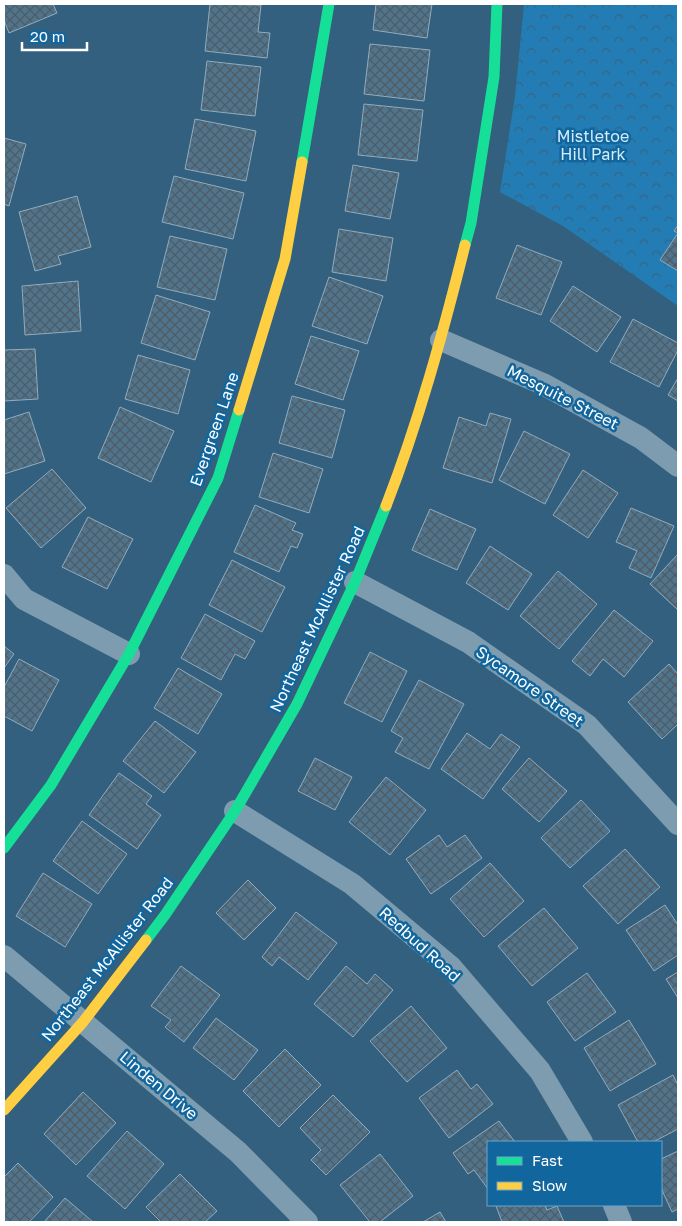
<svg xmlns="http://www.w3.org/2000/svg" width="682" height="1226" font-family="'Golos Text',sans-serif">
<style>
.forest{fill:url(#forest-crowns)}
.building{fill:url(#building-cross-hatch);stroke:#92acbd}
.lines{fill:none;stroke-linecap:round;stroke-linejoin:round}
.street{stroke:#7d9caf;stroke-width:22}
.fast{stroke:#16e098;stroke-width:11}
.slow{stroke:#ffcf43;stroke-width:11}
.labels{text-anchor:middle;stroke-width:5;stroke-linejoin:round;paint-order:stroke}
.park-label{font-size:16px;fill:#d2edfe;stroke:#12669e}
.street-label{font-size:16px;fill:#fff;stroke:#12669e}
</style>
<defs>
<pattern id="forest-crowns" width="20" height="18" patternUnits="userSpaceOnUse" patternTransform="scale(1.25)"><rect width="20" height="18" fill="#237cb4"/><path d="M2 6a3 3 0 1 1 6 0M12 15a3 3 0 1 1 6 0" fill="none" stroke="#356685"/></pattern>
<pattern id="building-cross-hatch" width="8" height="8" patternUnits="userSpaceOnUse" patternTransform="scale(1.25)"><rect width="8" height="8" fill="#50748c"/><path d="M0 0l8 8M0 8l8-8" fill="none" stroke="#4e5c66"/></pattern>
</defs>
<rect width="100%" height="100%" fill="#32607e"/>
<!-- forest -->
<polygon class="forest" points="524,4 678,4 678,306 563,226 500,192 515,96"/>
<!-- building -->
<g class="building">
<polygon points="4,4 53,4 57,13 9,33 4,20"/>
<polygon points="210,4 261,5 258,32 270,33 267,58 205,51"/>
<polygon points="376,4 432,4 427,38 373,30"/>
<polygon points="370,44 430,50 424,101 364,94"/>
<polygon points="207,61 261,67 255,116 201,110"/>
<polygon points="364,104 423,110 417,161 358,155"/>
<polygon points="195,119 256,131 246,181 185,169"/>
<polygon points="4,138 26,144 9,206 4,204"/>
<polygon points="353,165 399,173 390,219 345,211"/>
<polygon points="174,176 244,193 233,239 162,222"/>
<polygon points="77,196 91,247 58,256 61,264 35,271 19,212"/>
<polygon points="678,225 678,271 660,260 678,233 674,231"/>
<polygon points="339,229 393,238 386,281 332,272"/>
<polygon points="170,236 227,249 215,300 157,287"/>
<polygon points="517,245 562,262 541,315 496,298"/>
<polygon points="329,277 383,296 367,344 312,326"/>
<polygon points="78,281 81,331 25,335 22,286"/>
<polygon points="573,286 621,317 597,352 550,321"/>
<polygon points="156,295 210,312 195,360 141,343"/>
<polygon points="633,319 678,343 678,350 659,387 610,362"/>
<polygon points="311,336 359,351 343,400 295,384"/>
<polygon points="35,349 38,399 4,401 4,350"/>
<polygon points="138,355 190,370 178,414 125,399"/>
<polygon points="678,378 678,401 668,395"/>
<polygon points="292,396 345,410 332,458 279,443"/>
<polygon points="120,407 174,431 151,482 98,458"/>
<polygon points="29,412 45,461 4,474 4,420"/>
<polygon points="490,413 511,419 492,483 443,468 459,417 486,426"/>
<polygon points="524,431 570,454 545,504 499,480"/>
<polygon points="273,453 323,469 309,513 259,497"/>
<polygon points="52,469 86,508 41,548 6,508"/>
<polygon points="583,470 618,493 588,538 553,515"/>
<polygon points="255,505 296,523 292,530 303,534 297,548 291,546 279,572 234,552"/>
<polygon points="631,508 674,526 651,578 629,568 637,551 616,542"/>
<polygon points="430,509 476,529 457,570 412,550"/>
<polygon points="88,517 133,539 107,589 62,567"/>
<polygon points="490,546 532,574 508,610 466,583"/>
<polygon points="678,554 678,610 650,584"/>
<polygon points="232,560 285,587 262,632 209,605"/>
<polygon points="558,571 597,604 559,649 520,616"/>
<polygon points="614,610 653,641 624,677 603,659 590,676 572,661"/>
<polygon points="205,614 255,641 245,659 235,654 221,680 181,658"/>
<polygon points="4,646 14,654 4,668"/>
<polygon points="370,652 407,671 382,722 344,703"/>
<polygon points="19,659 59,680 32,731 4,716 4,687"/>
<polygon points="669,664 678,674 678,724 662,739 628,702"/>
<polygon points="178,668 222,694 198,734 154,708"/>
<polygon points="419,680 464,704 429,769 395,752 403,738 391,731"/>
<polygon points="155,721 196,752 164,793 123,761"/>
<polygon points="467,733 490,749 501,734 520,747 483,799 441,769"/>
<polygon points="315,758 352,777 335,810 298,791"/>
<polygon points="529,758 567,791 539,822 502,789"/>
<polygon points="119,773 152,796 146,804 161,815 137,849 89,815"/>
<polygon points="386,777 426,810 390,855 349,822"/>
<polygon points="581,800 610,831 570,868 541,838"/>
<polygon points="82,821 127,854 98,894 53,861"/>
<polygon points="439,835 447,847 465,835 482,858 431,894 406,859"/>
<polygon points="625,849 660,887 618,924 583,886"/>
<polygon points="490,863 524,901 484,937 450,899"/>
<polygon points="43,873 92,904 65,947 16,916"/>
<polygon points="248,880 276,908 244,940 216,913"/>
<polygon points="665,905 678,925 678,955 654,971 626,930"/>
<polygon points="544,908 578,948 532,986 498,946"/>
<polygon points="296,912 337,943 308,980 279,957 272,966 262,957"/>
<polygon points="181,966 220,995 184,1042 165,1027 171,1020 151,1006"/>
<polygon points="346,966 367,984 375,974 393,990 353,1037 314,1004"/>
<polygon points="678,972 678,998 666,979"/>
<polygon points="587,973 616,1012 575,1041 547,1002"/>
<polygon points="411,1006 447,1048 407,1082 370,1041"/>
<polygon points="216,1018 258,1050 234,1080 193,1048"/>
<polygon points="629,1020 656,1064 610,1091 584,1048"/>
<polygon points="285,1049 321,1085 279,1127 243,1091"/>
<polygon points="457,1070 471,1089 477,1084 493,1104 449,1138 419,1098"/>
<polygon points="673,1075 678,1085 678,1129 653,1142 638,1142 618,1105"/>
<polygon points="83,1092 116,1123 76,1165 44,1134"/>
<polygon points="333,1095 370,1132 326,1175 311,1160 321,1150 300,1128"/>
<polygon points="499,1121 515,1142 488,1142 488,1189 474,1170 468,1174 453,1153"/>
<polygon points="127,1131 164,1164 125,1209 87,1176"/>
<polygon points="678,1151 678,1209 672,1212 661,1188 661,1159"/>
<polygon points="380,1154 413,1196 380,1222 370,1222 340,1185"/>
<polygon points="18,1163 53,1197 29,1222 4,1222 4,1177"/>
<polygon points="180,1174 217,1211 205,1222 161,1222 146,1207"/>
<polygon points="65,1198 93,1222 44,1222"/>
<polygon points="498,1205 545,1205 547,1210 557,1206 564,1222 502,1222 496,1206"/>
<polygon points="440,1212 446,1222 423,1222"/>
</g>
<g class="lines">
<!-- street -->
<g class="street">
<polyline points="441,340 543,384 641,438 678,466"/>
<polyline points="4,575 24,599 129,654"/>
<polyline points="355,582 468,642 587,725 678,824"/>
<polyline points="235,811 352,884 451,967 540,1071 582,1142"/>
<polyline points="4,956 238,1152 307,1222"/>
<polyline points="614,1205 621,1222"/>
</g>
<!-- fast -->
<g class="fast">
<polyline points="302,162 329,4"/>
<polyline points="465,245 471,223 494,77 497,4"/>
<polyline points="4,848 51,785 129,654 218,478 239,410"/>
<polyline points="146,940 165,915 235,811 297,704 355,582 386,506"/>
</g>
<!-- slow -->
<g class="slow">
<polyline points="239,410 285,259 302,162"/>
<path d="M386 506C419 421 443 333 465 245"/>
<polyline points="4,1110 83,1022 146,940"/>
</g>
</g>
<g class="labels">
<!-- park labels -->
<g class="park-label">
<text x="593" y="142">Mistletoe<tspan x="593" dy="18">Hill Park</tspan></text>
</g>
<!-- street labels -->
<g class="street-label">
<text transform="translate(563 397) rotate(27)" y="6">Mesquite Street</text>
<text transform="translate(214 429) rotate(-71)" y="6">Evergreen Lane</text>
<text transform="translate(317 619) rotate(-65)" y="6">Northeast McAllister Road</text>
<text transform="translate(530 686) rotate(35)" y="6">Sycamore Street</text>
<text transform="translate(420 944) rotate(42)" y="6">Redbud Road</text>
<text transform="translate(107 959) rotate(-52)" y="6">Northeast McAllister Road</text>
<text transform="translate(159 1085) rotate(40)" y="6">Linden Drive</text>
</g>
</g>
<!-- border -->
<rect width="682" height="1226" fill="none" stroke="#ffffff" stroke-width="10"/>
<!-- legend -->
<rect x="487" y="1141" width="175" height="65" fill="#12669e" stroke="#71a3c5"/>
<rect x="497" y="1157" width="25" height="8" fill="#16e098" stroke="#71a3c5"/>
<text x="532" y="1166" font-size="15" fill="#ffffff">Fast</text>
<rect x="497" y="1182" width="25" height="8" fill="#ffcf43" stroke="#71a3c5"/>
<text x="532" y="1191" font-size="15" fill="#ffffff">Slow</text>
<!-- scale -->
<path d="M22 42v8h65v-8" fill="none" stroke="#ffffff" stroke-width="2.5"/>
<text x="30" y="42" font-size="15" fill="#ffffff" stroke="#12669e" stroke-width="4" paint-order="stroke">20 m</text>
</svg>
